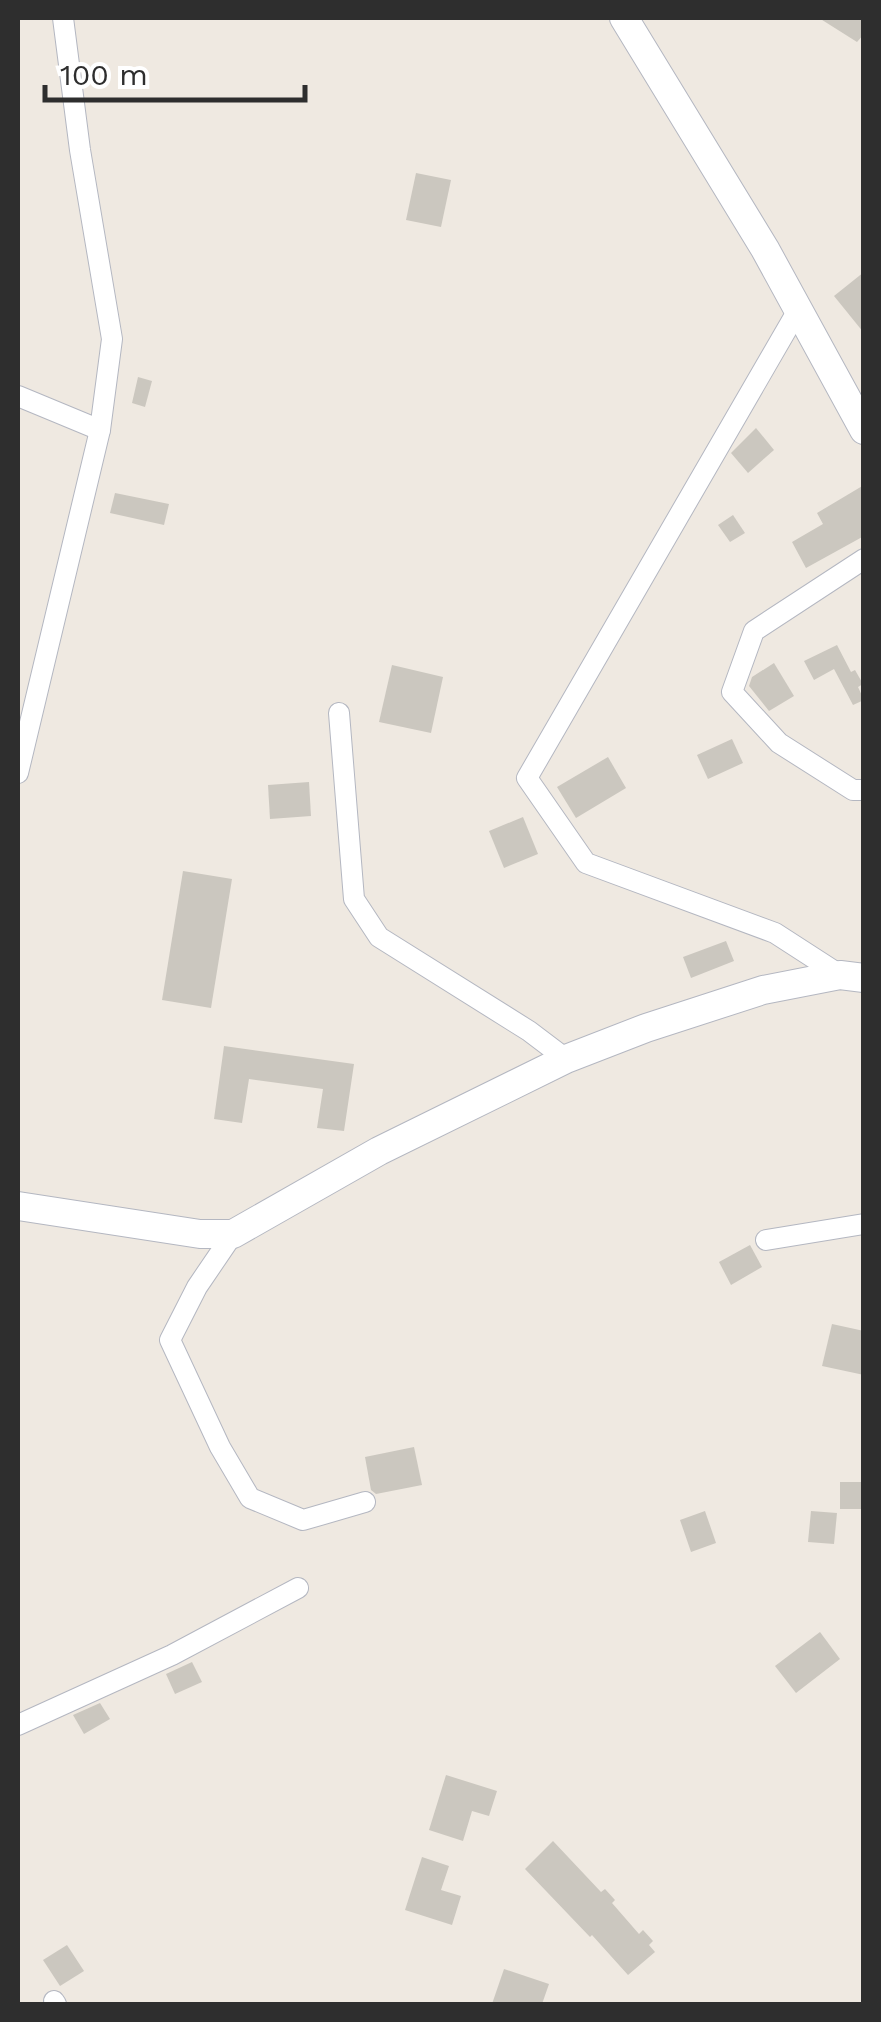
<svg xmlns="http://www.w3.org/2000/svg" width="881" height="2022" font-family="'Work Sans',sans-serif">
<style>
.building{fill:#cbc7bf}
.lines{fill:none;stroke-linecap:round;stroke-linejoin:round}
.street-casing{stroke:#b4b7c1;stroke-width:22}
.secondary-casing{stroke:#b4b7c1;stroke-width:30}
.street{stroke:#fff;stroke-width:20}
.secondary{stroke:#fff;stroke-width:28}
</style>
<rect width="100%" height="100%" fill="#efe9e1"/>
<!-- building -->
<g class="building">
<polygon points="819,18 864,18 864,34 857,42"/>
<polygon points="416,173 451,180 441,227 406,220"/>
<polygon points="864,272 864,333 834,296"/>
<polygon points="138,377 152,381 145,407 132,403"/>
<polygon points="756,428 774,450 748,473 731,453"/>
<polygon points="864,485 864,536 806,568 792,542 823,524 817,513"/>
<polygon points="115,493 169,504 164,525 110,513"/>
<polygon points="733,515 745,533 730,542 718,525"/>
<polygon points="837,645 851,672 855,670 863,684 858,687 864,700 853,705 834,669 814,680 804,661"/>
<polygon points="774,663 794,696 769,711 749,686 752,677"/>
<polygon points="392,665 443,677 431,733 379,722"/>
<polygon points="732,739 743,763 708,779 697,755"/>
<polygon points="608,757 626,788 576,818 557,787"/>
<polygon points="309,782 311,816 270,819 268,785"/>
<polygon points="523,817 538,854 504,868 489,831"/>
<polygon points="183,871 232,879 211,1008 162,1000"/>
<polygon points="726,941 734,961 691,978 683,957"/>
<polygon points="224,1046 354,1064 344,1131 317,1128 323,1089 249,1079 242,1123 214,1119"/>
<polygon points="750,1245 762,1267 731,1285 719,1262"/>
<polygon points="832,1324 864,1331 864,1375 822,1366"/>
<polygon points="414,1447 422,1485 376,1494 371,1490 365,1457"/>
<rect x="840" y="1482" width="24" height="27"/>
<polygon points="705,1511 716,1543 691,1552 680,1520"/>
<polygon points="811,1511 837,1513 834,1544 808,1542"/>
<polygon points="820,1632 840,1659 796,1693 775,1666"/>
<polygon points="192,1662 202,1682 175,1694 166,1674"/>
<polygon points="100,1703 110,1719 84,1734 73,1715"/>
<polygon points="446,1775 497,1791 489,1816 472,1811 463,1841 429,1830"/>
<polygon points="553,1841 601,1892 605,1889 615,1900 612,1903 639,1934 643,1930 653,1941 649,1945 655,1952 628,1975 592,1935 590,1937 525,1869"/>
<polygon points="422,1857 449,1866 441,1890 461,1896 452,1925 405,1910"/>
<polygon points="67,1945 84,1971 60,1986 43,1960"/>
<polygon points="504,1969 549,1984 542,2004 492,2004"/>
</g>
<g class="lines">
<!-- street casing -->
<g class="street-casing">
<g id="street">
<polyline points="798,310 527,778 586,863 775,933 840,975"/>
<polyline points="18,396 100,430"/>
<polyline points="864,559 754,631 732,692 779,743 853,790 864,790"/>
<polyline points="339,713 354,899 379,937 529,1031 566,1059"/>
<polyline points="18,773 100,430 112,339 80,150 63,18"/>
<polyline points="233,1234 197,1287 170,1340 220,1447 250,1498 303,1520 365,1502"/>
<polyline points="766,1240 864,1224"/>
<polyline points="18,1725 172,1655 298,1588"/>
<polyline points="54,2001 56,2004"/>
</g>
</g>
<!-- secondary casing -->
<g class="secondary-casing">
<g id="secondary">
<polyline points="624,18 765,249 864,430"/>
<polyline points="18,1206 200,1234 233,1234 379,1151 566,1059 646,1028 763,990 840,975 864,978"/>
</g>
</g>
<!-- street -->
<use href="#street" class="street"/>
<!-- secondary -->
<use href="#secondary" class="secondary"/>
</g>
<!-- border -->
<rect width="881" height="2022" fill="none" stroke="#2e2e2e" stroke-width="40"/>
<!-- scale -->
<path d="M45 85v15h260v-15" fill="none" stroke="#2e2e2e" stroke-width="5"/>
<text x="60" y="85" font-size="30" fill="#2e2e2e" stroke="#ffffff" stroke-width="8" paint-order="stroke">100 m</text>
</svg>
